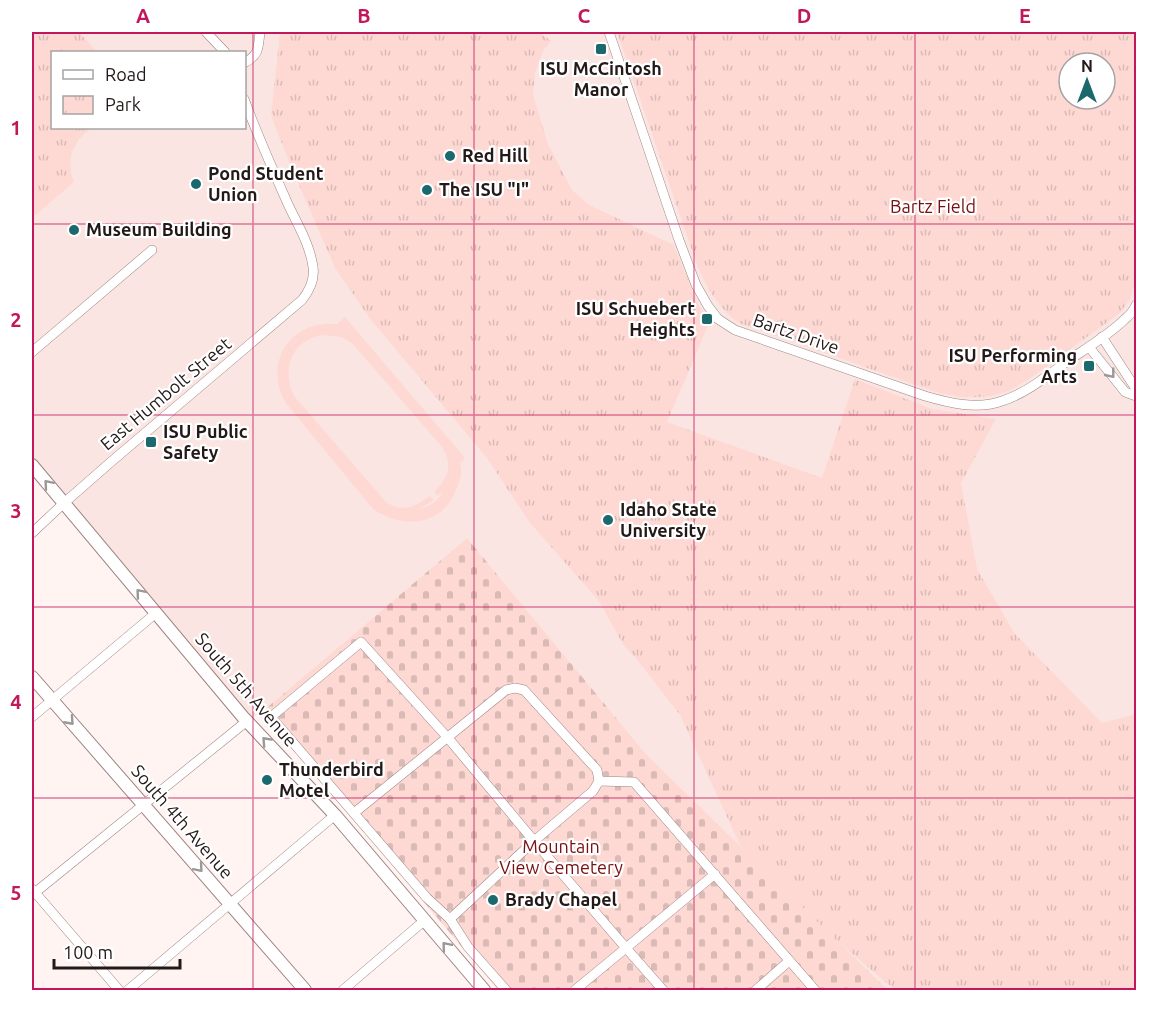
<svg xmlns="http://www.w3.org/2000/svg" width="1168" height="1022" font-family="Ubuntu,sans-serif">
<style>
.built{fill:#fae5e2;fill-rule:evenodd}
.green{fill:#fed9d4;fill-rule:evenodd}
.cemetery{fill:url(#cemetery-stones)}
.park{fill:url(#park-tufts);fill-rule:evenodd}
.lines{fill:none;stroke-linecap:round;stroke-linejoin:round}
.minor-casing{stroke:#9c8481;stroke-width:10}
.major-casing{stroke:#9c8481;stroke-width:14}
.minor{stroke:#fff;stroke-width:9}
.major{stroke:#fff;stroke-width:12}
.oneway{stroke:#9c9897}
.grid{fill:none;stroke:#c2185b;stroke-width:1.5;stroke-opacity:0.55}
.poi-dot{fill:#1b686d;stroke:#fff;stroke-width:2}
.labels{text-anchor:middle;stroke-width:4.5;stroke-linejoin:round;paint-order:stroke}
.poi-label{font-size:18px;font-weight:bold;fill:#221918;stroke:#fff;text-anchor:start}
.park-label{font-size:18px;fill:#771012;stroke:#fff}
.street-label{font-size:18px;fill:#221918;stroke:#fff}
.neatline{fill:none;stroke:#c2185b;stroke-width:2}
.grid-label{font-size:20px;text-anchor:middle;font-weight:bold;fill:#c2185b}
</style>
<defs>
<pattern id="cemetery-stones" width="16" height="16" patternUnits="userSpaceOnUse" patternTransform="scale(1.5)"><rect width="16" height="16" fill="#fed9d4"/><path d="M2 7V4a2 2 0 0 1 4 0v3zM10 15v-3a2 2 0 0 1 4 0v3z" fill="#d9bab5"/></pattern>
<pattern id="park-tufts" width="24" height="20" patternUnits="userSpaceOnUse" patternTransform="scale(1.5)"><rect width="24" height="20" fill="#fed9d4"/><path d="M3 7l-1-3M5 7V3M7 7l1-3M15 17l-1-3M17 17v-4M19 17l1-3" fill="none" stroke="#d9bab5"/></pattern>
</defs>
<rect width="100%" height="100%" fill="#fff4f2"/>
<!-- built -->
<path class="built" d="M32 32H1136V990H888L646 754 467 538 263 711 247 721 32 465ZM52 52H244V128H52ZM1069 63H1105V99H1069Z"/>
<!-- green -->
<path class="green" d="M345 317 465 458 460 463C463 473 460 481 456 490 442 527 402 529 373 509L285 402C263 361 291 320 337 324ZM324 335 341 337 352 343 443 448C453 467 448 478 434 492L438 496 443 491C439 501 429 507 419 509L434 500 430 496C414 507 404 513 386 502L294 396C281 368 292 339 324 335Z"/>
<!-- cemetery -->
<polygon class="cemetery" points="467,538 646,754 888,990 498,990 263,711"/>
<!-- park -->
<g class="park">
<path d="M32 32H79L97 52H52V128H93C74 138 65 159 74 182L32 218Z"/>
<polygon points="280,32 539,32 551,41 543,51 535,73 533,95 548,144 572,190 589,205 674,245 696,300 709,323 667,422 822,478 855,379 932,409 996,419 961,483 977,569 1015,634 1102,723 1136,714 1136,990 895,990 835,939 741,847 680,715 635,657 624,646 599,601 530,523 487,458 371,320 335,268 292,169 271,116"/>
<path d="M617 32H1136V281L1130 299 1120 313 1032 377 1009 391 991 396 977 397H961L939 393 739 323C718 308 707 288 697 265ZM1069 63H1105V99H1069Z"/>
</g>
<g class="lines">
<!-- minor casing -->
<g class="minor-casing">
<g id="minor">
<polyline points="206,32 225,52"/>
<path d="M609 32 679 240 696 285 708 306 718 319 735 330 925 396C949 403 977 410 1002 401 1027 393 1048 375 1069 360 1087 348 1110 334 1125 319 1130 315 1134 310 1136 305"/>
<path d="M244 63C260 55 258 47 260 32"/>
<polyline points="1102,337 1136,389"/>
<polyline points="1089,347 1125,392 1136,396"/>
<polyline points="32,352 152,250"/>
<path d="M32 533 64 503 112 461 302 300C310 290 315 280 313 267 310 244 296 222 287 202 272 168 257 134 244 99"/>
<polyline points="32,717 156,613"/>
<polyline points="599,781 634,782 815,990"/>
<polyline points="354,813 506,690 515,688 524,690 597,770 599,781 593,791 534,841 448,738 361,642 271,717 427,898 450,919 468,947 506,990"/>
<polyline points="32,889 119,990"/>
<polyline points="32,895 247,721"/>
<polyline points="450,919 534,841 626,948 575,990"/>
<polyline points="128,990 335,815"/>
<polyline points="343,990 425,920"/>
<polyline points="663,990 626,948 715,874"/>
<polyline points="756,990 789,961"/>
</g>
</g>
<!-- major casing -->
<g class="major-casing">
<g id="major">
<polyline points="32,465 243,717 335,815 484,990"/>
<polyline points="32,677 305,990"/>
</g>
</g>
<!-- minor -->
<use href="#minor" class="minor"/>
<!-- major -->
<use href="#major" class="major"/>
</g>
<!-- one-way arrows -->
<defs><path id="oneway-chevron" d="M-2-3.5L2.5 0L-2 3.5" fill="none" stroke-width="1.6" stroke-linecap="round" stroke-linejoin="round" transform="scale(1.5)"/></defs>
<g class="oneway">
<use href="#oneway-chevron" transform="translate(1111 374) rotate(51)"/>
<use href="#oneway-chevron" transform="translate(48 484) rotate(-131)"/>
<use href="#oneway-chevron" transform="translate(140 593) rotate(-130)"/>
<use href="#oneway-chevron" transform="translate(70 721) rotate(48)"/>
<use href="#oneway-chevron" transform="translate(266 741) rotate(-133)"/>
<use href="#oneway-chevron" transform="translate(199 868) rotate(49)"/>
<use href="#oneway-chevron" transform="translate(446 946) rotate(-130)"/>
</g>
<!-- grid -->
<path class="grid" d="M253 32V990M474 32V990M694 32V990M915 32V990M32 224H1136M32 415H1136M32 607H1136M32 798H1136"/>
<!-- markers -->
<g class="poi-dot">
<rect x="595" y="43" width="12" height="12" rx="3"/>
<circle cx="450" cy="156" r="6"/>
<circle cx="196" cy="184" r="6"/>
<circle cx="427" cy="190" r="6"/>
<circle cx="74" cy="230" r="6"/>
<rect x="701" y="313" width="12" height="12" rx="3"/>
<rect x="1083" y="360" width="12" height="12" rx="3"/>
<rect x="145" y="436" width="12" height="12" rx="3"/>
<circle cx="608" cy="520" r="6"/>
<circle cx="267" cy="780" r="6"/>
<circle cx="493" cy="900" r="6"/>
</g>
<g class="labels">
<!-- poi labels -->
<g class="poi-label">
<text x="601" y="75" text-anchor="middle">ISU McCintosh<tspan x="601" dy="21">Manor</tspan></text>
<text x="462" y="162">Red Hill</text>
<text x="208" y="180">Pond Student<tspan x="208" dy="21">Union</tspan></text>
<text x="439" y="196">The ISU "I"</text>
<text x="86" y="236">Museum Building</text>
<text x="695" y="315" text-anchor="end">ISU Schuebert<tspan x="695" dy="21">Heights</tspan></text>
<text x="1077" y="362" text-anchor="end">ISU Performing<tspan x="1077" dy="21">Arts</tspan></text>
<text x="163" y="438">ISU Public<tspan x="163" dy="21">Safety</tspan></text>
<text x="620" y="516">Idaho State<tspan x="620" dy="21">University</tspan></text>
<text x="279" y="776">Thunderbird<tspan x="279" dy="21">Motel</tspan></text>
<text x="505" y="906">Brady Chapel</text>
</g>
<!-- park labels -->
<g class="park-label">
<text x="933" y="213">Bartz Field</text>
<text x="561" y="853">Mountain<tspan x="561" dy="21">View Cemetery</tspan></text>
</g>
<!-- street labels -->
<g class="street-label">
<text transform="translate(796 334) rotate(19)" y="6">Bartz Drive</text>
<text transform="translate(166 394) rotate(-40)" y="6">East Humbolt Street</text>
<text transform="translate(246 690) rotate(49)" y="6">South 5th Avenue</text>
<text transform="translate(182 822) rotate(49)" y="6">South 4th Avenue</text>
</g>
</g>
<!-- border -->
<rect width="1168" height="1022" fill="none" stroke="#ffffff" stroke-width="66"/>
<!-- legend -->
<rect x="51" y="51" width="195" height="78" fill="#ffffff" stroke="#a7a3a3" stroke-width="1.5"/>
<rect x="63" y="70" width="30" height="9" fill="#ffffff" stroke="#a7a3a3" stroke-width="1.5"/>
<text x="105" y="81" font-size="18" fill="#221918">Road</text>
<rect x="63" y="96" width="30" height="18" fill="url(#park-tufts)" stroke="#a7a3a3" stroke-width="1.5"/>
<text x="105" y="111" font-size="18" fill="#221918">Park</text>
<!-- north arrow -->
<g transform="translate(1087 81)"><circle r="28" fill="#ffffff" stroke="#a7a3a3" stroke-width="1.5"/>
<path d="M0-4.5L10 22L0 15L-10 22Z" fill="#1b686d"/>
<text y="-9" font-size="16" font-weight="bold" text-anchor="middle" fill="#221918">N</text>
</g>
<!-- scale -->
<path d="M54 959v9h126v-9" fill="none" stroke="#221918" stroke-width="3"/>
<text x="63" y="959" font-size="18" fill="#221918" stroke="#ffffff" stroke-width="4.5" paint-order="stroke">100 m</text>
<rect x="33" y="33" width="1102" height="956" class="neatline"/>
<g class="grid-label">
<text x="143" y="23">A</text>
<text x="364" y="23">B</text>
<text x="584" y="23">C</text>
<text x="804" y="23">D</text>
<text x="1025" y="23">E</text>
<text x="16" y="135">1</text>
<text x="16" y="327">2</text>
<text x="16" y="518">3</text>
<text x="16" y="709">4</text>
<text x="16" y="900">5</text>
</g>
</svg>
